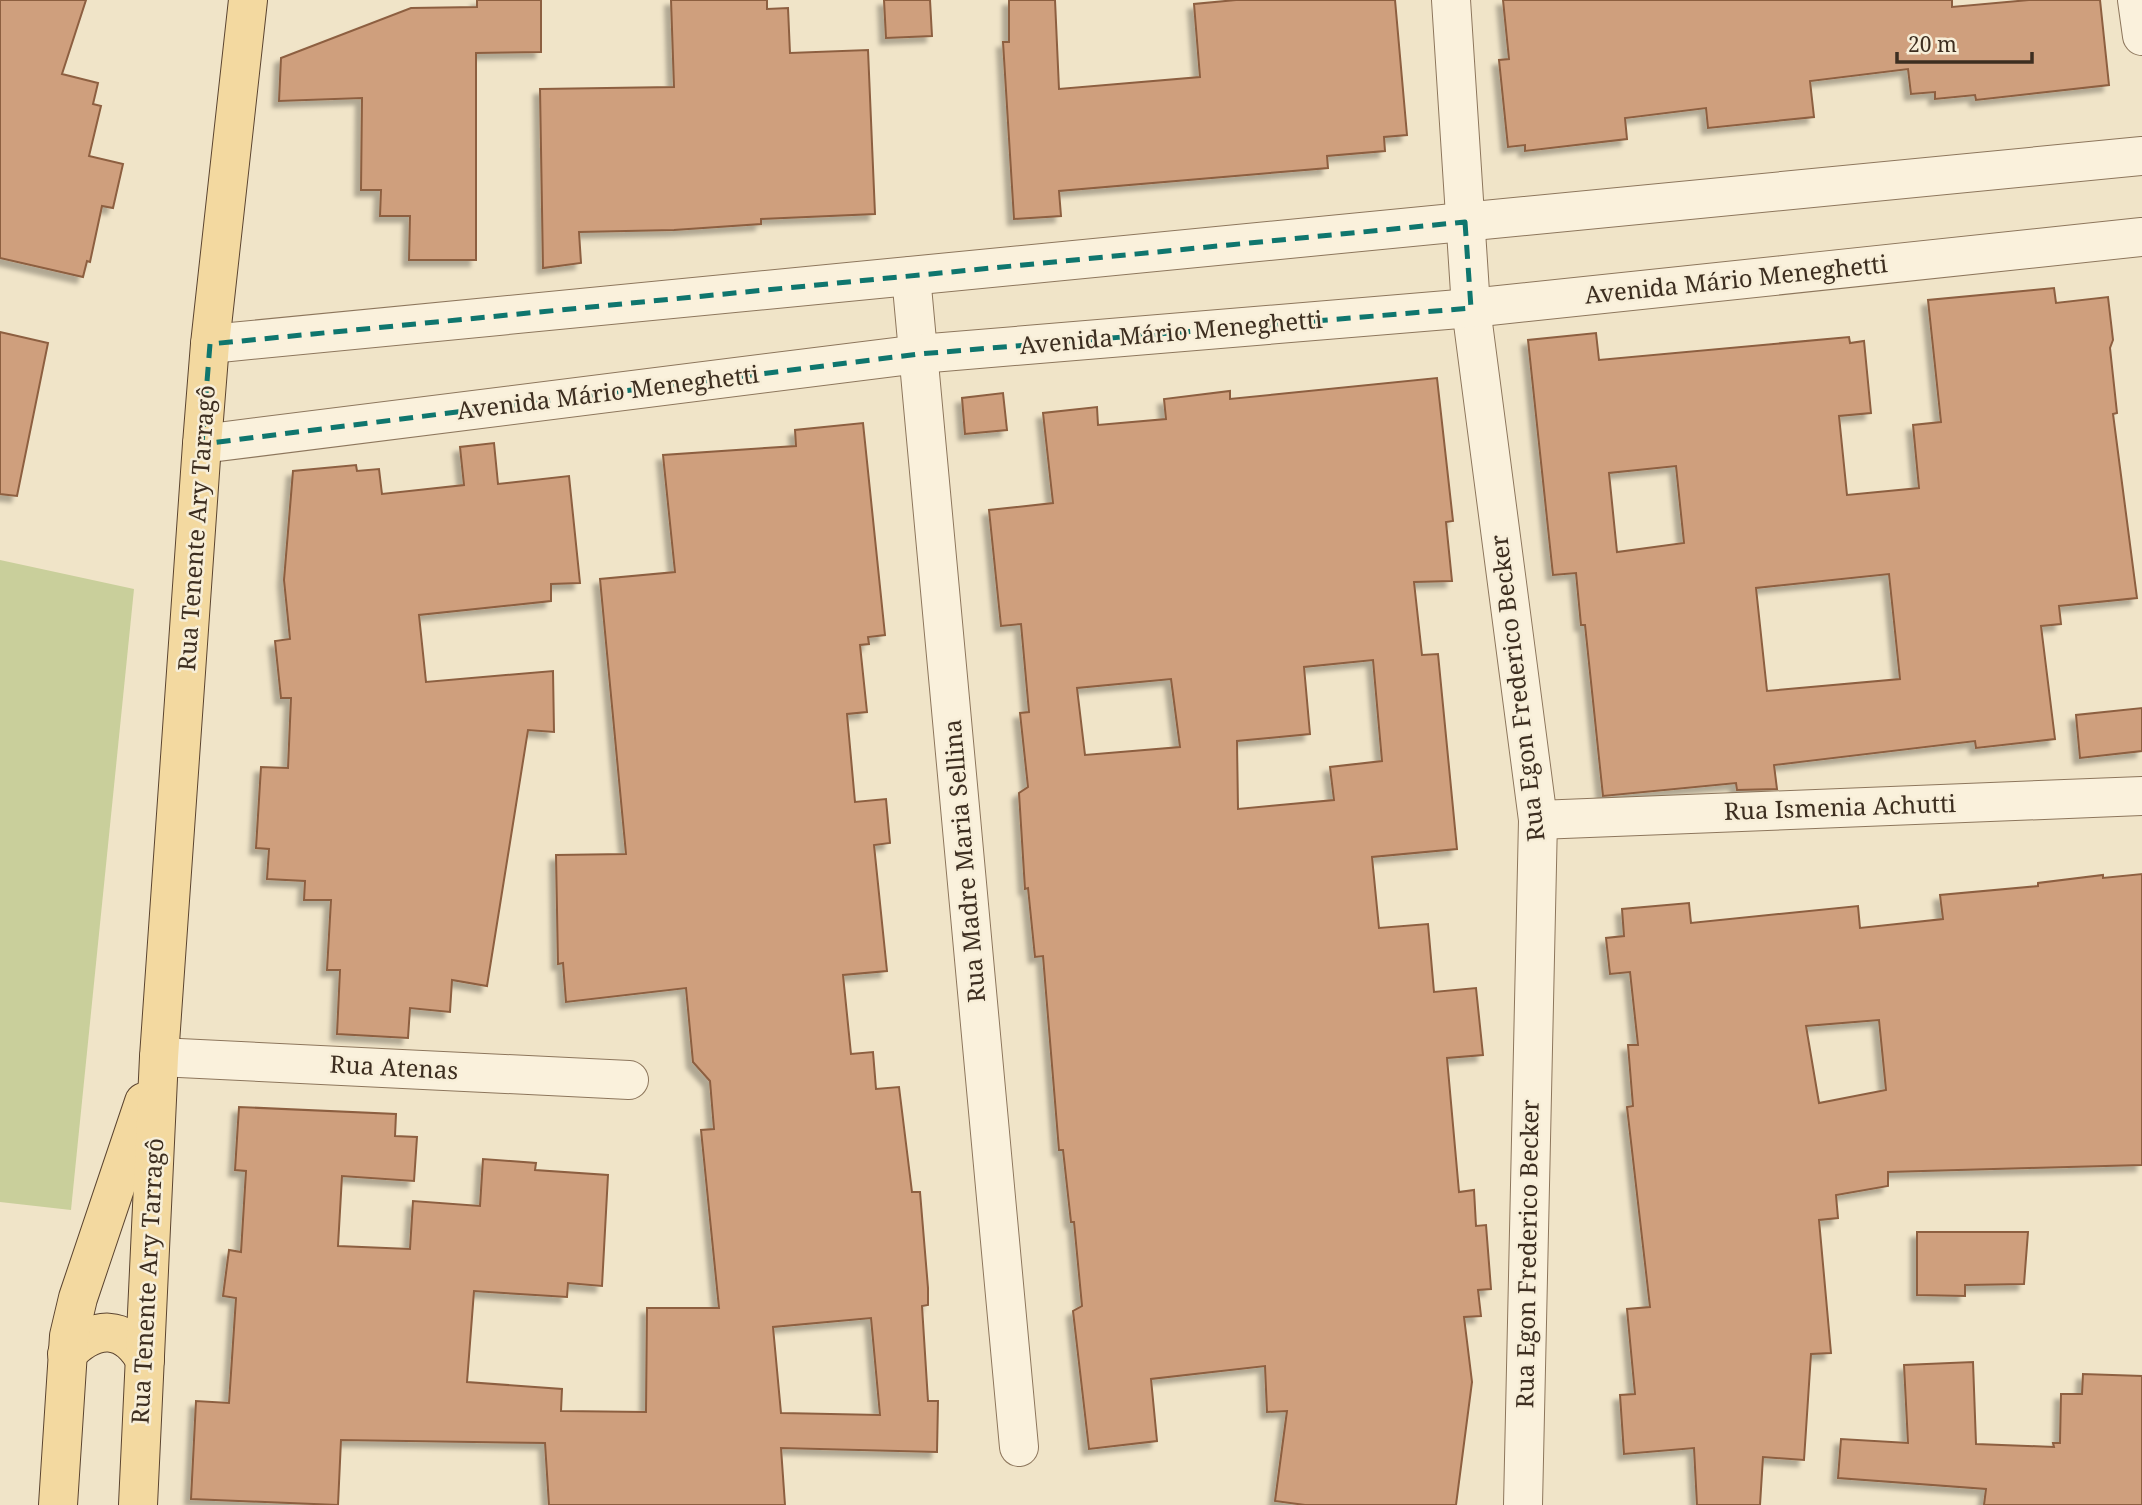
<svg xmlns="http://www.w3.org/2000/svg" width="2142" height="1505" font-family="'Noto Serif',serif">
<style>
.green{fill:#c9cf9b}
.building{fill:#cf9f7d;stroke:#8d5f41;stroke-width:2;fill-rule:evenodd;filter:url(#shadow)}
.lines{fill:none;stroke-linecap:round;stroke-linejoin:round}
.minor-casing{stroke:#8d765c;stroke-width:40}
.major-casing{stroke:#5b4430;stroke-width:40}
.minor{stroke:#faf1dc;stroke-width:38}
.major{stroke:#f3d9a0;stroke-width:38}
.marked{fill:none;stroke:#0f766e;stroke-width:5;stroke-dasharray:14 9;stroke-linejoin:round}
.labels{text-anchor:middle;stroke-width:5;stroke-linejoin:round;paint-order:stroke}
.street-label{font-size:24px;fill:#3d2e20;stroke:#f7eed8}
</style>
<defs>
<filter id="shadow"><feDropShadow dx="-6" dy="6" stdDeviation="2" flood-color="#0004"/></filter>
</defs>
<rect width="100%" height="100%" fill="#f0e4c8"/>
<!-- green -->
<polygon class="green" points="0,560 134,589 71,1210 0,1202"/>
<!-- building -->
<g class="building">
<polygon points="0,0 86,0 62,74 98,83 93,104 101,106 89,156 123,164 113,208 102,206 90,262 87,261 83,277 0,258"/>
<polygon points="477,0 541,0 541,52 476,53 476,260 409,260 410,216 380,216 381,190 361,190 362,98 279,101 281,58 411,8 477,7"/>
<polygon points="671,0 767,0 767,9 788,8 790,53 868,50 875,214 761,219 761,224 674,230 579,232 581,263 543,268 540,89 674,87"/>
<polygon points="884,0 930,0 932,36 886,38"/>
<polygon points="1009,0 1055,0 1059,89 1200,77 1194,4 1236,0 1395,0 1407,135 1384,137 1385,151 1327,156 1328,168 1059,191 1061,216 1014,219 1003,42 1009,42"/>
<polygon points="1503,0 1952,0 1952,7 2029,0 2100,0 2109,85 1976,100 1975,95 1935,99 1935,92 1911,94 1908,69 1810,81 1814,117 1708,128 1706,108 1625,118 1627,139 1525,151 1525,145 1508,147 1499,60 1509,59"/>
<path d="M2054 288 2056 303 2108 297 2113 340 2110 348 2117 413 2113 414 2137 598 2059 606 2061 624 2041 626 2055 739 1976 748 1975 741 1774 765 1777 789 1737 790 1736 783 1603 796 1585 625H1581L1576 573 1553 575 1528 340 1596 333 1599 360 1849 337 1850 343 1864 341 1871 413 1839 416 1847 495 1919 488 1913 425 1941 422 1928 300ZM1676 466 1684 543 1617 552 1609 473ZM1889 574 1900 679 1767 691 1756 588Z"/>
<polygon points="0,332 48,343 17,496 0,494"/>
<path d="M1437 378 1453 521 1446 522 1452 581 1414 582 1422 655 1438 654 1457 849 1372 857 1379 928 1428 924 1434 992 1476 988 1483 1055 1447 1058 1459 1192 1474 1190 1476 1226 1486 1225 1491 1289 1478 1290 1481 1316 1464 1317 1472 1382 1456 1505H1305L1275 1501 1287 1411 1267 1412 1265 1366 1151 1379 1157 1441 1089 1449 1073 1311 1082 1306 1074 1222H1071L1063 1150H1059L1043 956 1035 957 1028 888 1025 889 1019 793 1028 787 1020 713 1029 712 1021 624 1001 626 989 510 1053 503 1043 413 1097 407 1098 425 1166 419 1164 399 1230 391V399ZM1373 660 1382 761 1330 767 1334 800 1238 809 1237 741 1310 734 1304 667ZM1171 679 1180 747 1085 755 1077 688Z"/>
<polygon points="1003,393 1007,430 965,434 962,398"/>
<path d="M863 423 885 635 868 637 869 644 860 645 867 712 847 714 855 802 886 799 890 843 874 845 887 971 843 975 851 1054 873 1052 876 1089 899 1087 912 1192H920L928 1288V1305L922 1306 928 1401H938L937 1452 781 1448 785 1505H549L545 1443 341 1440 338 1505 191 1499 196 1401 229 1403 236 1298 223 1296 229 1250 241 1252 246 1171 235 1170 239 1107 396 1114 395 1136 417 1137 414 1181 342 1176 338 1246 410 1249 413 1201 480 1206 483 1159 536 1163 535 1170 608 1175 602 1286 568 1283 567 1297 474 1291 467 1382 562 1389 561 1411 646 1412 647 1308H719L701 1130 714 1129 710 1081 693 1062 686 988 566 1002 563 963 558 964 556 855 626 854 600 579 675 572 663 455 796 446 795 430ZM871 1318 880 1415 781 1413 773 1327Z"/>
<polygon points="494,443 498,484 569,476 580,583 551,584 551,601 419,615 426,682 553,671 554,732 528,730 487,986 452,980 450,1012 410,1008 408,1038 337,1034 340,970 327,970 331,900 304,900 305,881 267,879 269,849 256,848 261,767 288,768 291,698 281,698 275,641 290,639 284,580 293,471 356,465 357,471 379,469 382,494 464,485 460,447"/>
<polygon points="2142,708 2142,751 2080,758 2076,715"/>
<path d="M2142 874V1165L1888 1172V1186L1836 1195 1838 1218 1819 1220 1831 1353 1811 1354 1804 1460 1763 1457 1760 1505H1697L1694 1448 1624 1454 1620 1395 1635 1394 1627 1309 1650 1307 1627 1107 1633 1106 1628 1045H1638L1630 972 1610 974 1606 938 1624 936 1622 909 1689 903 1691 923 1858 906 1860 928 1943 919 1940 895 2038 886V883L2103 875V878ZM1879 1020 1886 1090 1819 1103 1806 1026Z"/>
<polygon points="1917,1232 2028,1232 2024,1284 1965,1285 1965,1296 1917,1295"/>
<polygon points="1973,1362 1976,1444 2054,1447 2053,1443 2060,1443 2061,1394 2082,1394 2083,1374 2142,1376 2142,1505 1984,1505 1986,1489 1838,1478 1841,1439 1908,1443 1904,1365"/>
</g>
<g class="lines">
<!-- minor casing -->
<g class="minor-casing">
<g id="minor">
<polyline points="1451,0 1471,308 1538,820 1523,1505"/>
<polyline points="2137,0 2142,36"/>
<polyline points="911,276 1019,1447"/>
<polyline points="210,344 2142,156"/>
<polyline points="202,444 919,354 1471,308 2142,237"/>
<polyline points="1538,820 2142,796"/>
<polyline points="159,1057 629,1080"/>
</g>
</g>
<!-- major casing -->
<g class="major-casing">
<g id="major">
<path d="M67 1354C95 1325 124 1324 145 1360"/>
<polyline points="58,1505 69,1336 78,1298 144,1102"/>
<polyline points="138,1505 159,1057 202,444 210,344 248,0"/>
</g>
</g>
<!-- minor -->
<use href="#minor" class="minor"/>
<!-- major -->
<use href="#major" class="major"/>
</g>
<!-- marked area -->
<path class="marked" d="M1465 222 1471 308 919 354 202 444 210 344Z"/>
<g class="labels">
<!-- street labels -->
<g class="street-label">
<text transform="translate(1736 280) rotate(-6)" y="8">Avenida Mário Meneghetti</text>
<text transform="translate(1171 333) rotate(-5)" y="8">Avenida Mário Meneghetti</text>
<text transform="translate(608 393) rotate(-7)" y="8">Avenida Mário Meneghetti</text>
<text transform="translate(197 528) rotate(-86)" y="8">Rua Tenente Ary Tarragô</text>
<text transform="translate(1518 688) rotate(-97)" y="8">Rua Egon Frederico Becker</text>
<text transform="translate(1840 808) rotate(-2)" y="8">Rua Ismenia Achutti</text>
<text transform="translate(965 861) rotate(-95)" y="8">Rua Madre Maria Sellina</text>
<text transform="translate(394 1068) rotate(3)" y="8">Rua Atenas</text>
<text transform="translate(1528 1254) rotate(-89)" y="8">Rua Egon Frederico Becker</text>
<text transform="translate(148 1281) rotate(-87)" y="8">Rua Tenente Ary Tarragô</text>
</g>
</g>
<!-- scale -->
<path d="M1897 52v10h135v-10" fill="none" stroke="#3d2e20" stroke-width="3.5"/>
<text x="1908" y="52" font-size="21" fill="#3d2e20" stroke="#f7eed8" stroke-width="5" paint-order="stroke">20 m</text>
</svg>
